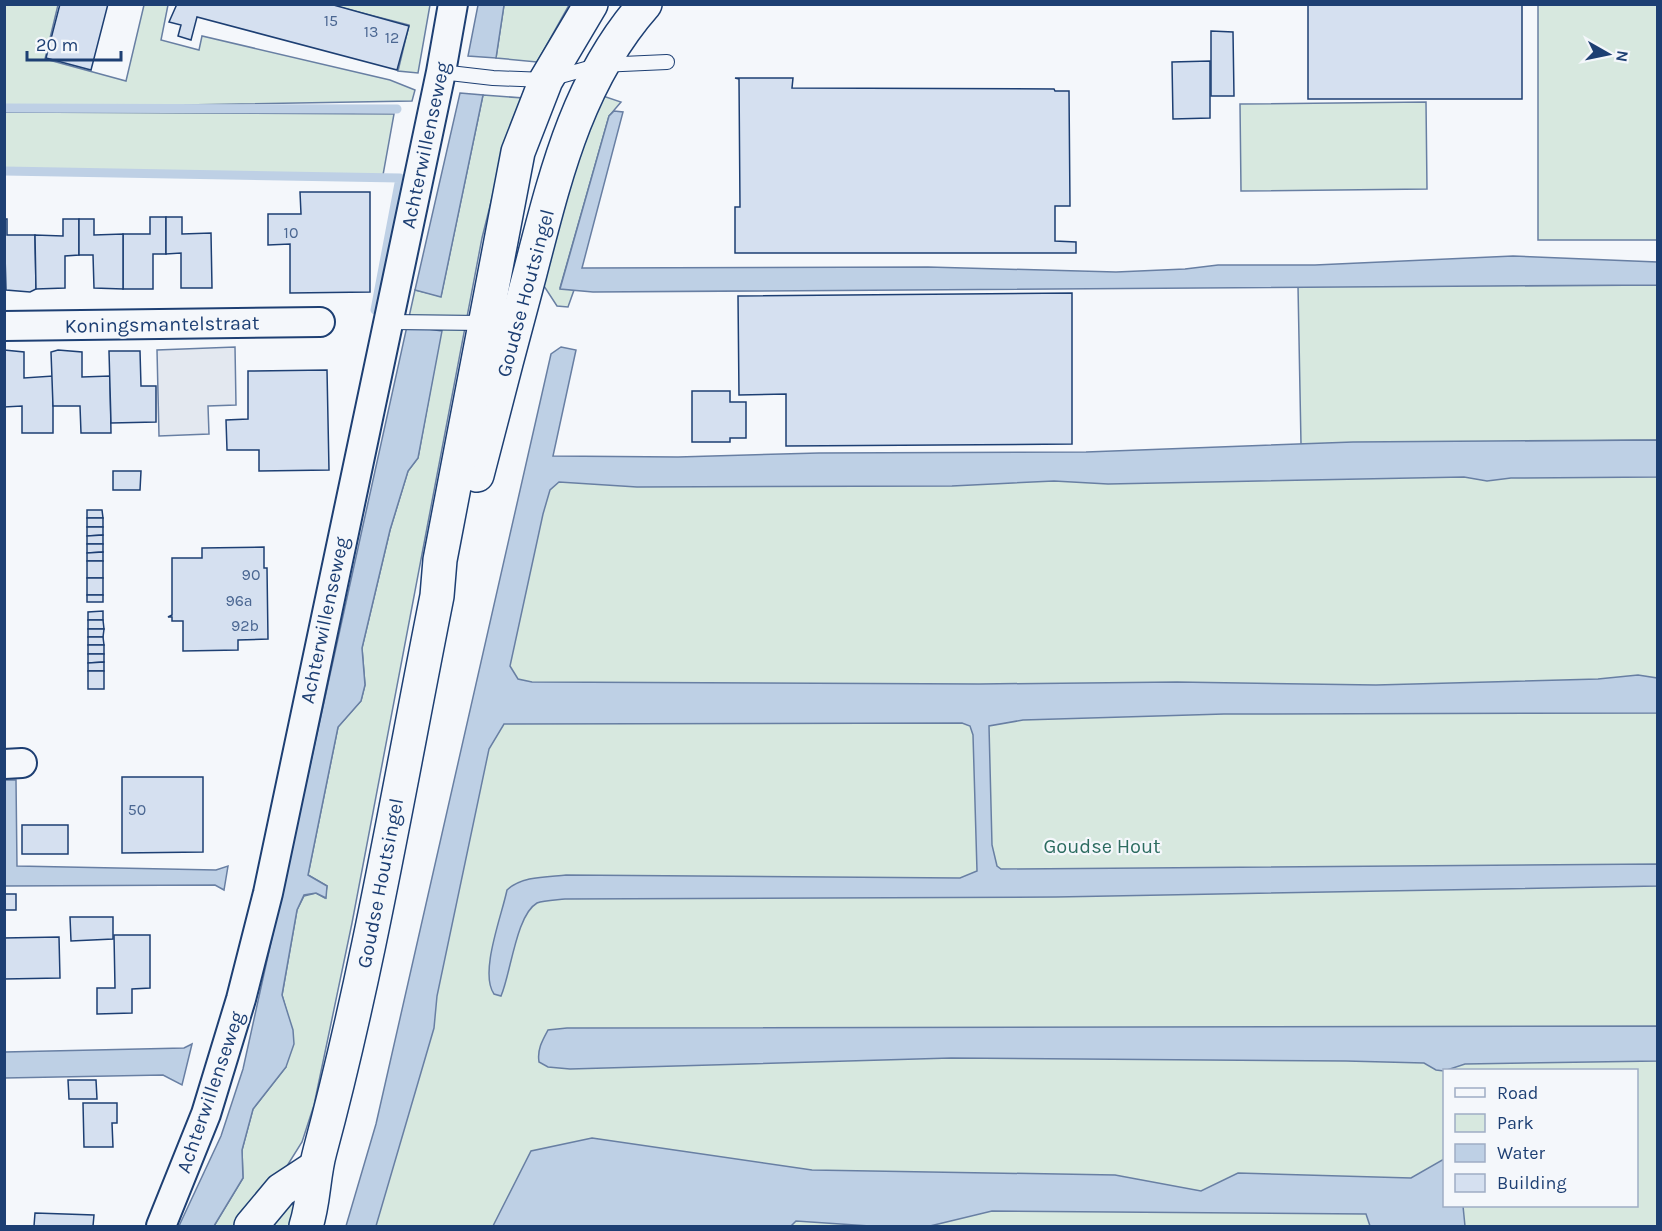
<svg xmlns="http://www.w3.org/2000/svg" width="1662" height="1231" font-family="Karla,sans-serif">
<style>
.green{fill:#d7e8df;stroke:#687fa3;stroke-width:1.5;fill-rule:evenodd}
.parking{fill:#e3e8f0;stroke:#687fa3;stroke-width:1.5}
.water{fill:#bed0e5;stroke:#687fa3;stroke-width:1.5}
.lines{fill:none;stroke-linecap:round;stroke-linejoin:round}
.stream{stroke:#bed0e5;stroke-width:9}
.building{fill:#d5e0f0;stroke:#1d3f73;stroke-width:1.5}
.lane-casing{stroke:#1d3f73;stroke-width:16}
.street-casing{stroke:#1d3f73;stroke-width:32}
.secondary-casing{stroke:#1d3f73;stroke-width:36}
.lane{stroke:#f4f7fb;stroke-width:14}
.street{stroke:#f4f7fb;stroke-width:28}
.secondary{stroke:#f4f7fb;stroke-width:33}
.labels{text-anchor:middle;stroke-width:4.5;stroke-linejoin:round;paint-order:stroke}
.number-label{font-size:16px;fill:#4b6792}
.street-label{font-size:20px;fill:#1d3f73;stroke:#f4f7fb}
.park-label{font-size:20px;fill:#2c6c60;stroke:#f4f7fb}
</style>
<rect width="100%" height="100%" fill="#f4f7fb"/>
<!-- green -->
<g class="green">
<polygon points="4,5 58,5 45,59 126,81 144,5 168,5 161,40 199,50 202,36 390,80 415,90 412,101 5,108"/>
<polygon points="331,5 430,5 418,73 398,71 409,25"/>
<polygon points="504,5 569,5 537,62 496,58"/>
<rect x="1538" y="5" width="119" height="235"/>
<polygon points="597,94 621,102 609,116 560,288 574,290 568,307 557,306 540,280"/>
<polygon points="483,95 523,98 508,134 482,238 352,923 314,1105 302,1142 282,1174 237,1226 214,1226 243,1178 242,1150 253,1109 286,1067 287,1013 282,995 297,910 304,896 316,893 325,898 327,886 308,875 338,727 361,701 365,685 362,648 390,530 408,471 418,458 441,331 407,326 415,290 441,296"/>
<polygon points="1426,102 1427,189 1241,191 1240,104"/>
<polygon points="5,112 394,114 383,175 5,172"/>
<polygon points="1657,285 1657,440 1301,444 1298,286"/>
<path d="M1657 457V1226H355L540 472ZM1444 1070H1636V1206H1444Z"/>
<polygon points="287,1202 303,1209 297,1226 262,1226"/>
</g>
<!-- parking -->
<polygon class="parking" points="235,347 236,405 208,406 209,434 159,436 157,350"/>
<!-- water -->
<g class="water">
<polygon points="478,5 504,5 496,58 468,56"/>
<polygon points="460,93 483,95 441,297 415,290"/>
<polygon points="614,111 623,112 582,268 928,267 1116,272 1185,269 1218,265 1315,265 1513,256 1657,262 1657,285 593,292 560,289 609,116"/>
<polygon points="407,326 442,331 418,458 408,471 390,530 362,648 365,685 361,701 338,727 308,875 327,886 326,898 316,893 304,895 297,910 282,995 293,1030 294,1044 286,1067 253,1109 242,1150 243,1178 214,1226 179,1226 221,1136 243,1069"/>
<path d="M561 347 576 350 553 456 678 457 819 453 1086 452 1353 442 1657 440V477L1511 478 1487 481 1464 477 1108 484 1054 481 952 486 637 487 559 482 550 490 543 514 510 666 518 679 532 682 979 684 1177 682 1376 685 1598 679 1638 675 1657 678V713L1224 714 1023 720 989 726 992 845 997 866 1001 869 1657 864V886L1056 897 565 899C557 900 544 900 537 903 516 915 511 973 501 996L494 994C479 973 502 915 507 890 522 876 547 877 566 875L960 878 977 871 973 735 970 726 962 723 504 724 489 749 437 996 434 1028 376 1226H346L376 1124 551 354Z"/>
<polygon points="5,780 16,780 17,866 216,870 228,866 224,890 215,885 5,886"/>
<path d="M1657 1026V1061L1465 1064 1444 1071 1436 1070 1424 1063 1346 1061 951 1058 570 1069 548 1067 539 1062C537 1050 542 1041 548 1030L567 1028Z"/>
<polygon points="192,1044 182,1085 163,1075 5,1078 5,1052 184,1048"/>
<polygon points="592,1138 812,1170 1115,1175 1201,1191 1238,1173 1411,1178 1444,1159 1444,1206 1463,1206 1465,1226 1370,1226 1366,1214 992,1211 930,1226 870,1226 796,1221 791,1226 493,1226 531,1151"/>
</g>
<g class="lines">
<!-- stream -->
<g class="stream">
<polyline points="4,108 397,109"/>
<polyline points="4,171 400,178 375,310"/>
</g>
</g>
<!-- building -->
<g class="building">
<polygon points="60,4 108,4 91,70 46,58"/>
<polygon points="177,4 330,4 409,26 397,70 197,17 191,40 178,36 181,25 169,22"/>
<rect x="1308" y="4" width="214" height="95"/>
<polygon points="1211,31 1233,32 1234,96 1211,96"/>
<polygon points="1210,61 1210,118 1173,119 1172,62"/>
<polygon points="735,78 793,78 792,88 1054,89 1055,91 1069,91 1070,206 1055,206 1055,241 1076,242 1076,253 735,253 735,207 740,207 739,79"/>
<polygon points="300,192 370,192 370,292 290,293 290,244 268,245 268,214 301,214"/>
<polygon points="150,217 166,217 166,254 153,254 153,289 123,289 123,234 150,234"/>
<polygon points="166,217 182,217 182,234 211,233 212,288 181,288 181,253 166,254"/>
<polygon points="4,219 7,219 7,235 35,235 36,289 30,292 6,290"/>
<polygon points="63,219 79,219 79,255 65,256 65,288 36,289 35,235 63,236"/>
<polygon points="79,219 94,219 94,235 123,234 123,289 94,288 93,255 79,255"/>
<polygon points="1072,293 1072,444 786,446 786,394 739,395 738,296"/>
<polygon points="4,350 24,352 24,378 53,376 53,433 22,433 22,406 4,407"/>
<polygon points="58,350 82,352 82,377 110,376 111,433 81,433 80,406 53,406 51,352"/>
<polygon points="109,351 140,351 141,386 156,386 156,422 111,423"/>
<polygon points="327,370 329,470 259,471 259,450 227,450 226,420 248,419 248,371"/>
<polygon points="692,391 730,391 730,402 746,402 746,438 730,438 730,442 692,442"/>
<polygon points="113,471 141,471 140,490 113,490"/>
<polygon points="87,510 102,510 103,518 87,518"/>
<rect x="87" y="518" width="16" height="9"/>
<polygon points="87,527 103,527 103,535 87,536"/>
<polygon points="103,535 103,544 87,544 87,536"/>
<polygon points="87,544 103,544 103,552 87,553"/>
<polygon points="264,547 264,568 267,568 268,639 238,640 238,650 183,651 183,621 172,621 172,617 168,617 172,615 172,558 202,558 202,548"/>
<polygon points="103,552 103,561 87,561 87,553"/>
<rect x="87" y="561" width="16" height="17"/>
<rect x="87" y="578" width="16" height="17"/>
<rect x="87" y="595" width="16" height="7"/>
<polygon points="103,611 103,620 88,620 88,612"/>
<polygon points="88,620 103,620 104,629 88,629"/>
<polygon points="88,629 104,629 103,637 88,637"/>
<polygon points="88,637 103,637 104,645 88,645"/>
<rect x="88" y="645" width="16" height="9"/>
<polygon points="88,654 104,654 104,662 88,663"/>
<polygon points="104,662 104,671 88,671 88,663"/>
<rect x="88" y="671" width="16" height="18"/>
<polygon points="122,777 203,777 203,852 122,853"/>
<rect x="22" y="825" width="46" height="29"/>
<rect x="4" y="894" width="12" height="16"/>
<polygon points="70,917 113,917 113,939 71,941"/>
<polygon points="114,935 150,935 150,988 132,989 132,1013 97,1014 97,988 115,988"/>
<polygon points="59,937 60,978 4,979 4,938"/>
<polygon points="68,1080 96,1080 97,1099 69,1099"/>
<polygon points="83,1103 117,1103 117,1123 112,1123 113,1147 84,1147"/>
<polygon points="35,1213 94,1215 93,1226 34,1226"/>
</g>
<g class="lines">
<!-- lane casing -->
<g class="lane-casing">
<g id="lane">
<polyline points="441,72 493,78 546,80 600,65 667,62"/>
<polyline points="388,322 485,323"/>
</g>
</g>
<!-- street casing -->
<g class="street-casing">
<g id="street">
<polyline points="4,326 320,322"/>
<polyline points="4,764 22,763"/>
<polyline points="161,1226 206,1114 241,999 268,893 441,72 453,4"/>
</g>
</g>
<!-- secondary casing -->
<g class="secondary-casing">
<g id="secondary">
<path d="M477 475C494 408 512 340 530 273 555 177 577 81 645 4"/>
<polyline points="251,1226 281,1190 316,1167"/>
<path d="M306 1226C314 1202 313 1176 320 1151 369 969 400 781 437 596L440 560 518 152 546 80 591 4"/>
</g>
</g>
<!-- lane -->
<use href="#lane" class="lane"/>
<!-- street -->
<use href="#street" class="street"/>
<!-- secondary -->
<use href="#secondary" class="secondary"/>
</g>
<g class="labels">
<!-- number labels -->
<g class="number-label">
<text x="331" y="26">15</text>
<text x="371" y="37">13</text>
<text x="392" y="43">12</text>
<text x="291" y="238">10</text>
<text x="251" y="580">90</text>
<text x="239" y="606">96a</text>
<text x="245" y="631">92b</text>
<text x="137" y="815">50</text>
</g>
<!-- street labels -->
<g class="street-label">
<text transform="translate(425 145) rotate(-78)" y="7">Achterwillenseweg</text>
<text transform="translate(525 293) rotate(-75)" y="7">Goudse Houtsingel</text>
<text transform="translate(162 324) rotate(-1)" y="7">Koningsmantelstraat</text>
<text transform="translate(324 620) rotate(-78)" y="7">Achterwillenseweg</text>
<text transform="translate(380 883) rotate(-79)" y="7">Goudse Houtsingel</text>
<text transform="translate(210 1092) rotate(-71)" y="7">Achterwillenseweg</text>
</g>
<!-- park labels -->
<g class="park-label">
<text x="1102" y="853">Goudse Hout</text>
</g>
</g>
<!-- border -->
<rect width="1662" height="1231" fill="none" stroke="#1d3f73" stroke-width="12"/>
<!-- legend -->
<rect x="1443" y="1069" width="195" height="138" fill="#f4f7fb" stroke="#9eadc5" stroke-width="1.5"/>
<rect x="1455" y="1088" width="30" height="9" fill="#f4f7fb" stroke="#9eadc5" stroke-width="1.5"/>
<text x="1497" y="1099" font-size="18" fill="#1d3f73">Road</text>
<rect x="1455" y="1114" width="30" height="18" fill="#d7e8df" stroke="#9eadc5" stroke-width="1.5"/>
<text x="1497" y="1129" font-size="18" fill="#1d3f73">Park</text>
<rect x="1455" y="1144" width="30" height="18" fill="#bed0e5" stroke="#9eadc5" stroke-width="1.5"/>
<text x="1497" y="1159" font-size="18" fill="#1d3f73">Water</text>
<rect x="1455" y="1174" width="30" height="18" fill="#d5e0f0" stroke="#9eadc5" stroke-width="1.5"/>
<text x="1497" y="1189" font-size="18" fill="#1d3f73">Building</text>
<!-- north arrow -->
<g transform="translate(1608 54) rotate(99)" stroke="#f4f7fb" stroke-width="4.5" paint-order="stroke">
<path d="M0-4.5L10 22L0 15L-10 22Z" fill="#1d3f73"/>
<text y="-9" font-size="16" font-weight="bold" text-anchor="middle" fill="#1d3f73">N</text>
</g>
<!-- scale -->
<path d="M27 51v9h94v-9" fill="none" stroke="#1d3f73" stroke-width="3"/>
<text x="36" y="51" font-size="18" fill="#1d3f73" stroke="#f4f7fb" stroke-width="4.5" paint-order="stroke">20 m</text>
</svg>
